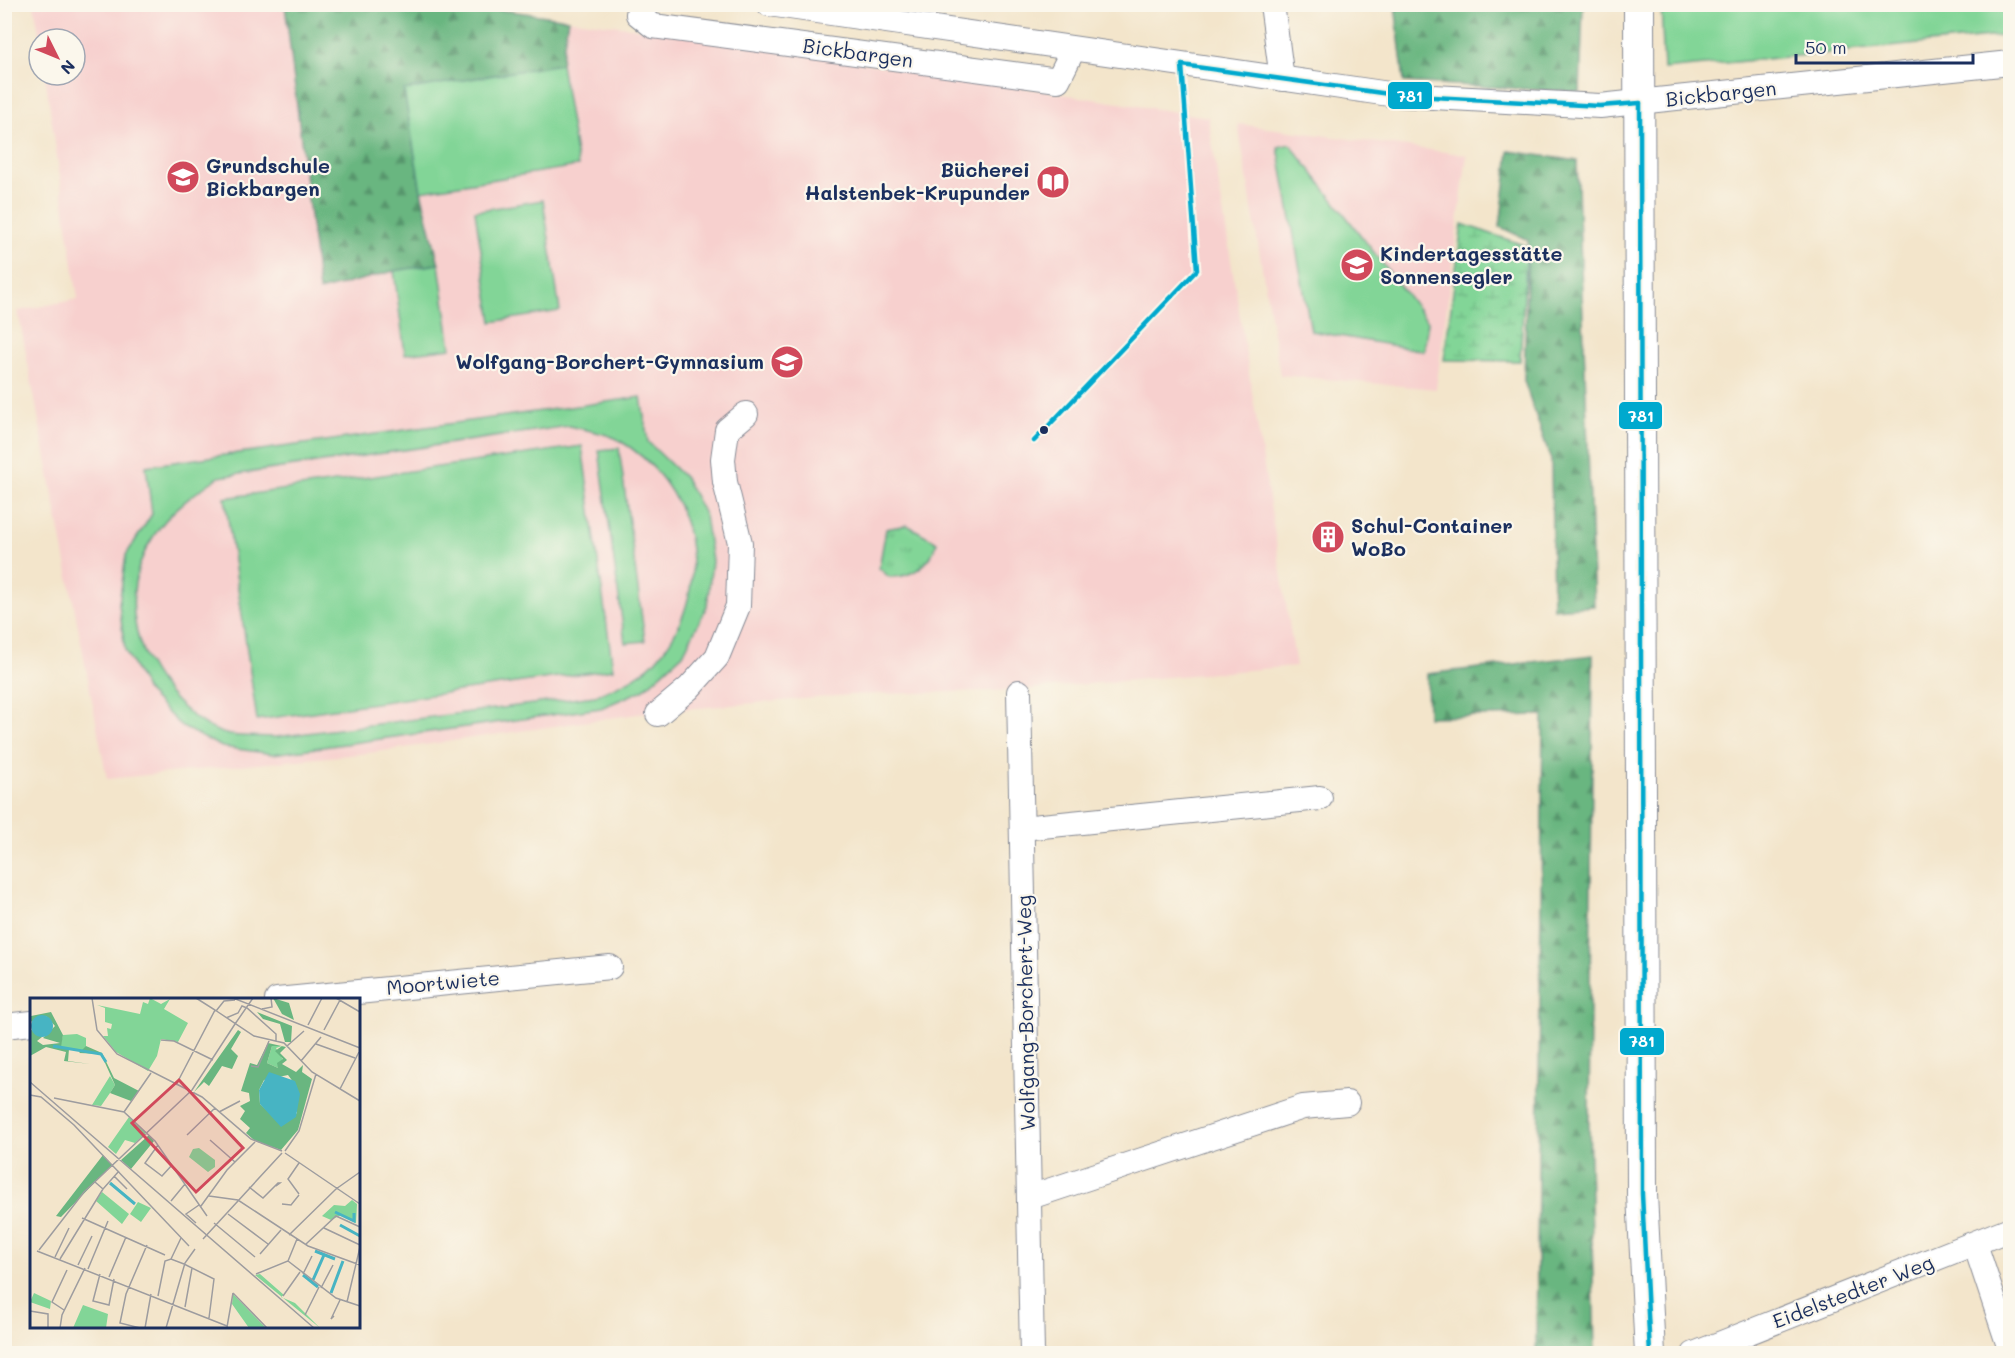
<svg xmlns="http://www.w3.org/2000/svg" width="2015" height="1358" font-family="Mali,sans-serif">
<style>
.built{fill:#f7d0ce}
.grass{fill:url(#grass-tufts);stroke:#4e827a;stroke-width:1.5}
.forest{fill:url(#forest-firs);stroke:#42726f;stroke-width:1.5}
.wetland{fill:url(#wetland-marsh);stroke:#4e827a;stroke-width:1.5}
.green{fill:#82d597;stroke:#4e827a;stroke-width:1.5;fill-rule:evenodd}
.lines{fill:none;stroke-linecap:round;stroke-linejoin:round}
.minor-casing{stroke:#878a94;stroke-width:26}
.tertiary-casing{stroke:#878a94;stroke-width:32}
.minor{stroke:#fff;stroke-width:24}
.tertiary{stroke:#fff;stroke-width:30}
.bus-1-casing{stroke:#fbf7ec;stroke-width:9}
.bus-1{stroke:#00a9ce;stroke-width:4.5}
.bus-dot{fill:#1b2f5e;stroke:#fbf7ec;stroke-width:2}
.labels{text-anchor:middle;stroke-width:4.5;stroke-linejoin:round;paint-order:stroke}
.street-label{font-size:20px;fill:#1b2f5e;stroke:#fbf7ec}
.poi-label{font-size:20px;font-weight:bold;fill:#1b2f5e;stroke:#fbf7ec;text-anchor:start}
.inset-river{fill:none;stroke:#47b4c3;stroke-width:3}
.inset-road{fill:none;stroke:#9d9c9f;stroke-width:1.5}
.view{fill:#d1495b;fill-opacity:0.15;stroke:#d1495b;stroke-width:3}
.inset-edge{fill:none;stroke:#1b2f5e;stroke-width:3}
.line-badge{stroke:#fbf7ec;stroke-width:2}
.badge-label{font-size:16px;text-anchor:middle;font-weight:bold;fill:#fff}
</style>
<defs>
<pattern id="grass-tufts" width="24" height="20" patternUnits="userSpaceOnUse" patternTransform="scale(1.5)"><rect width="24" height="20" fill="#82d597"/><path d="M3 7l-1-3M5 7V3M7 7l1-3M15 17l-1-3M17 17v-4M19 17l1-3" fill="none" stroke="#70b785"/></pattern>
<pattern id="forest-firs" width="22" height="20" patternUnits="userSpaceOnUse" patternTransform="scale(1.5)"><rect width="22" height="20" fill="#69b680"/><path d="M5 1l3.5 6h-7zM16 11l3.5 6h-7z" fill="#56946c"/></pattern>
<pattern id="wetland-marsh" width="20" height="14" patternUnits="userSpaceOnUse" patternTransform="scale(1.5)"><rect width="20" height="14" fill="#82d597"/><path d="M1 5h8M5 5V1M11 12h8M15 12V8" fill="none" stroke="#70b785"/></pattern>
</defs>
<rect width="100%" height="100%" fill="#fbf7ec"/>
<filter id="ink" filterUnits="userSpaceOnUse"><feTurbulence type="fractalNoise" baseFrequency=".0167" numOctaves="2"/><feDisplacementMap in="SourceGraphic" scale="12" xChannelSelector="R" yChannelSelector="G"/><feConvolveMatrix kernelMatrix="1 2 1 2 8 2 1 2 1" color-interpolation-filters="sRGB"/></filter>
<filter id="wash" filterUnits="userSpaceOnUse"><feTurbulence type="fractalNoise" baseFrequency=".008" numOctaves="4" result="noise"/><feDisplacementMap in="SourceGraphic" scale="24" xChannelSelector="R" yChannelSelector="G"/><feGaussianBlur stdDeviation="1.35" result="paint"/><feColorMatrix in="noise" values="0 0 0 0 0 0 0 0 0 0 0 0 0 0 0 0 0 1.4 0 .05"/><feComposite in="paint" operator="in"/></filter>
<g filter="url(#wash)">
<rect width="100%" height="100%" fill="#f3e5cb"/>
<!-- built -->
<g class="built">
<polygon points="34,5 456,5 652,30 1208,117 1296,666 1019,690 849,695 651,712 369,753 107,779 18,311 78,299 45,75 75,75 75,39 40,39"/>
<polygon points="1238,124 1467,155 1436,389 1280,375"/>
</g>
<!-- grass -->
<path class="grass" d="M907 525 937 542C931 564 913 578 889 577L879 568 886 529Z"/>
<!-- forest -->
<g class="forest">
<polygon points="458,4 568,19 561,64 404,90 421,191 439,264 394,271 319,291 285,5"/>
<polygon points="1395,5 1583,5 1580,92 1404,82"/>
<polygon points="1509,151 1577,161 1594,606 1553,609 1551,460 1524,381 1528,240 1500,227"/>
<polygon points="1593,655 1589,1123 1595,1353 1536,1353 1543,715 1428,717 1427,674"/>
</g>
<!-- wetland -->
<polygon class="wetland" points="1462,224 1527,246 1520,361 1444,360"/>
<!-- green -->
<g class="green">
<polygon points="1661,5 2010,5 2010,35 1664,69"/>
<polygon points="561,64 578,166 421,191 404,90"/>
<polygon points="1290,144 1428,322 1424,351 1311,331 1278,147"/>
<polygon points="543,200 560,311 492,322 475,211"/>
<polygon points="439,264 451,348 405,354 394,271"/>
<path d="M641 397 648 442 685 478 705 516 712 561 707 606 683 654 643 690 601 708 273 754 222 747 182 727 148 693 125 650 119 604 126 555 152 514 146 466ZM569 426C584 430 604 432 617 439 695 483 717 585 660 655 644 676 618 686 595 696L276 737C261 736 244 737 230 735 210 731 190 715 176 701 129 652 117 584 160 527 176 506 198 491 219 477Z"/>
<polygon points="582,446 613,669 257,720 225,498"/>
<polygon points="619,448 645,641 625,643 599,450"/>
</g>
</g>
<g filter="url(#ink)">
<g class="lines">
<!-- minor casing -->
<g class="minor-casing">
<g id="minor">
<polyline points="640,4 638,14 653,26 1058,80 1073,50"/>
<polyline points="769,4 1396,95 1600,106 2010,63"/>
<polyline points="1272,4 1282,79"/>
<polyline points="1019,692 1032,1354"/>
<polyline points="658,714 689,688 717,657 738,606 740,543 725,482 723,459 727,430 746,414"/>
<polyline points="1022,828 1320,798"/>
<polyline points="277,1000 610,967"/>
<polyline points="4,1026 32,1023"/>
<polyline points="1030,1197 1303,1107 1347,1103"/>
<polyline points="1975,1244 2010,1349"/>
<polyline points="1694,1354 2010,1229"/>
</g>
</g>
<!-- tertiary casing -->
<g class="tertiary-casing">
<polyline id="tertiary" points="1639,4 1642,1194 1650,1354"/>
</g>
<!-- minor -->
<use href="#minor" class="minor"/>
<!-- tertiary -->
<use href="#tertiary" class="tertiary"/>
<!-- bus-1 casing -->
<g class="bus-1-casing">
<g id="bus-1">
<polyline points="1182,65 1396,95 1600,106 1640,103"/>
<polyline points="1640,103 1642,1194 1650,1354"/>
<polyline points="1034,441 1197,270 1182,65"/>
</g>
</g>
<!-- bus-1 -->
<use href="#bus-1" class="bus-1"/>
</g>
</g>
<!-- icons -->
<defs>
<g id="school-disc" transform="scale(1.725)"><circle r="9.5" fill="#d1495b" stroke="#fbf7ec"/><path d="M0-5L7-2L0 1L-7-2ZM-4 1L0 2.5L4 1V4Q0 6-4 4Z" fill="#fff"/></g>
<g id="library-disc" transform="scale(1.725)"><circle r="9.5" fill="#d1495b" stroke="#fbf7ec"/><path d="M-6-4Q-3-5.5-.7-3.5V5Q-3 3-6 4ZM6-4Q3-5.5 .7-3.5V5Q3 3 6 4Z" fill="#fff"/></g>
<g id="building-disc" transform="scale(1.725)"><circle r="9.5" fill="#d1495b" stroke="#fbf7ec"/><path d="M-4-6H4V6H1V3H-1V6H-4ZM-2.5-4.3h1.7v1.8h-1.7ZM.8-4.3h1.7v1.8H.8ZM-2.5-1h1.7V.8h-1.7ZM.8-1h1.7V.8H.8Z" fill="#fff"/></g>
</defs>
<g fill-rule="evenodd">
<use href="#school-disc" x="183" y="177"/>
<use href="#library-disc" x="1053" y="182"/>
<use href="#school-disc" x="1357" y="265"/>
<use href="#school-disc" x="787" y="362"/>
<use href="#building-disc" x="1328" y="537"/>
</g>
<!-- markers -->
<circle class="bus-dot" cx="1044" cy="430" r="5"/>
<g class="labels">
<!-- street labels -->
<g class="street-label">
<text transform="translate(858 53) rotate(8)" y="7">Bickbargen</text>
<text transform="translate(1721 94) rotate(-6)" y="7">Bickbargen</text>
<text transform="translate(443 983) rotate(-5)" y="7">Moortwiete</text>
<text transform="translate(1026 1013) rotate(-91)" y="7">Wolfgang-Borchert-Weg</text>
<text transform="translate(1853 1292) rotate(-21)" y="7">Eidelstedter Weg</text>
</g>
<!-- poi labels -->
<g class="poi-label">
<text x="206" y="173">Grundschule<tspan x="206" dy="23">Bickbargen</tspan></text>
<text x="1030" y="177" text-anchor="end">Bücherei<tspan x="1030" dy="23">Halstenbek-Krupunder</tspan></text>
<text x="1380" y="261">Kindertagesstätte<tspan x="1380" dy="23">Sonnensegler</tspan></text>
<text x="764" y="369" text-anchor="end">Wolfgang-Borchert-Gymnasium</text>
<text x="1351" y="533">Schul-Container<tspan x="1351" dy="23">WoBo</tspan></text>
</g>
</g>
<!-- overview -->
<g transform="translate(30 998)">
<rect width="330" height="330" fill="#f3e5cb"/>
<path d="M120 0 131 6 140 1 134 11 158 25 148 44 131 41 127 58 118 73 86 54 73 38H78L77 30 81 31 82 26 75 24V10L67 7 110 16 113 4 118 6ZM47 36 56 40V53L30 49 33 37ZM242 48H252L246 50 253 62 248 70 237 65ZM80 78 85 87 80 95 71 108 62 107ZM72 194 99 216 92 226 66 203ZM230 276 254 297 251 299 265 305 290 330 225 277ZM53 307 78 316 76 330H43Z" fill="#82d597"/>
<path d="M243 0 259 5 264 22 252 16ZM21 14 33 37 31 49 39 51 38 63 60 66 34 63 36 54 16 49 0 58V31L12 39 7 43 13 47 30 45 13 40 25 28 16 18 0 24 1 18ZM227 14 262 28 261 44H255L250 26 233 21ZM208 32 211 34 201 51 208 58 202 71 192 68 179 88 174 84 164 94ZM238 45 256 49 250 55 257 62 252 66 266 74 273 67 272 74 282 81 268 132 251 152 225 143 216 135 220 130 210 121 215 113 210 108 220 103 219 95 211 93 220 65 227 67ZM242 48H252L245 53 253 61 247 65 248 70 237 65ZM258 77 267 89V115L253 127 230 106 229 92 234 82ZM56 48 72 55 84 80 109 93 101 103 80 95 85 87 71 56 49 55ZM119 137 124 143 101 171 91 162ZM73 157 82 167 31 219 26 218Z" fill="#69b680" fill-rule="evenodd"/>
<path d="M99 119 116 135 105 145 95 142 86 156 78 149ZM169 150 185 162V169L178 174 159 159 163 151ZM322 202 327 206 326 225 311 217 301 222 292 218 304 207 315 208ZM108 204 121 210 111 224 100 216ZM4 295 21 303 20 311 0 304ZM203 296 236 330H219L202 306Z" fill="#82d597"/>
<path d="M1 28a11 11 0 1 1 22 0a11 11 0 1 1-22 0ZM239 74 265 83 270 96 266 119 251 129 230 106 229 92Z" fill="#47b4c3"/>
<path class="inset-river" d="M23 48 71 56 76 64M80 185 105 206M305 214 324 223V215M310 227 330 238M285 253 305 261M273 277 288 289M283 282 294 257M301 295 313 263"/>
<path class="inset-road" d="M62 0 67 32 87 56 172 99 221 141 252 153M203 0 330 50M306 0 330 14M232 11 242 9 241 0M185 12 224 38 254 45 282 74 330 103M186 13 194 3 205 2M196 20 208 15 212 8 217 10 246 36V43M205 26 223 0M278 27 292 0M294 32 310 2M131 42 144 43 183 62M286 46 325 60M257 48 274 33M271 63 291 39M221 68 228 69 239 43M0 84 284 330M146 87 185 12 166 0M310 91 329 54M0 97 11 99 44 127 159 248M24 100 94 114 125 143 177 218M94 114 121 75M189 114 210 103M157 137 185 110M180 142 205 164M128 147 115 165 132 178 142 167M255 153 269 133 286 76M255 155 330 206M84 178 97 191M65 184 73 191 89 173M219 189 233 200 248 185H250L246 188M269 196 258 181 269 165M179 198 208 202 278 248 330 267M141 203 155 186M252 206 261 207 269 197M171 208 197 172 225 144M198 216 238 246M52 220 135 257M166 225 156 216 169 207M184 225 225 259M294 230 330 247M259 237 306 191 330 174M173 241 252 155M276 246 306 218 330 229M9 252 54 194 162 92 205 26M7 253 197 328M230 256 251 232M25 259 39 230M30 261 73 191M141 261 151 240M258 263 306 300 330 308M48 267 62 238M58 271 78 223M70 276 63 303 79 307 84 281M226 276 258 263 267 241M273 276 282 258M79 279 96 239M291 290 303 267M203 295 237 330M128 298 135 263 141 261 154 266 184 281 179 320M253 298 270 274M317 304 330 249M155 309 162 270M34 312 22 304 37 272M0 313 18 316V330M275 317 289 289M304 318 301 321 310 302M197 329 203 295M30 330 32 317 55 270M110 330 90 325 96 296 117 247M115 330 121 296M136 330 155 265 165 251"/>
<path class="view" d="M149 82 213 150 166 194 102 125Z"/>
<rect width="330" height="330" class="inset-edge"/>
</g>
<g class="line-badge">
<rect x="1387" y="81" width="46" height="29" rx="6" fill="#00a9ce"/>
<rect x="1618" y="401" width="45" height="29" rx="6" fill="#00a9ce"/>
<rect x="1619" y="1027" width="46" height="29" rx="6" fill="#00a9ce"/>
</g>
<g class="badge-label">
<text x="1410" y="102">781</text>
<text x="1641" y="422">781</text>
<text x="1642" y="1047">781</text>
</g>
<!-- margin -->
<rect width="2015" height="1358" fill="none" stroke="#fbf7ec" stroke-width="24"/>
<!-- north arrow -->
<g transform="translate(57 57) rotate(133)"><circle r="28" fill="#fbf7ec" stroke="#a1a7b3" stroke-width="1.5"/>
<path d="M0-4.5L10 22L0 15L-10 22Z" fill="#d1495b"/>
<text y="-9" font-size="16" font-weight="bold" text-anchor="middle" fill="#1b2f5e">N</text>
</g>
<!-- scale -->
<path d="M1796 54v9h177v-9" fill="none" stroke="#1b2f5e" stroke-width="3"/>
<text x="1805" y="54" font-size="18" fill="#1b2f5e" stroke="#fbf7ec" stroke-width="4.5" paint-order="stroke">50 m</text>
</svg>
